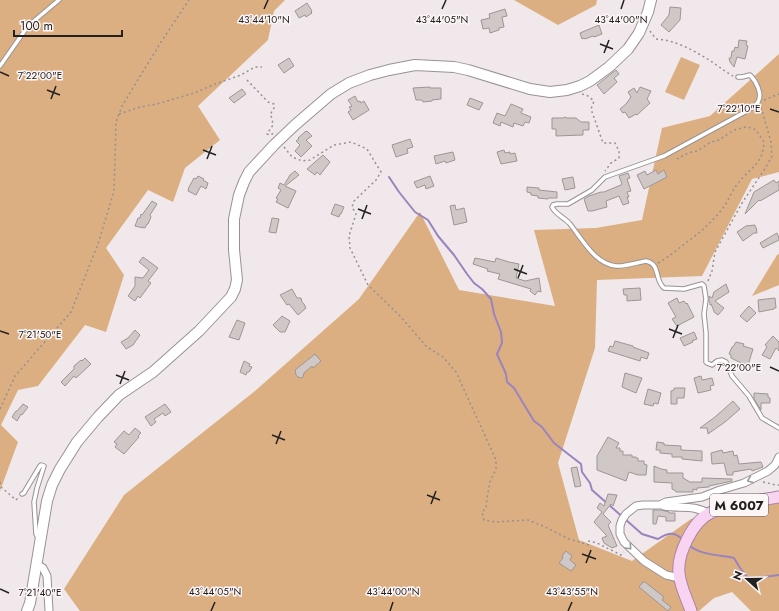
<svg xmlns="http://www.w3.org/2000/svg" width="779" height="611" font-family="Jost,sans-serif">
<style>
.green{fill:#dbaf82}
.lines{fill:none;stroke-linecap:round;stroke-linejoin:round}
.stream{stroke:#9a84bf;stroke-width:2}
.building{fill:#cfc8c6;stroke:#9d9695}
.lane-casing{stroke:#999293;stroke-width:5.5}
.street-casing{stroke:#999293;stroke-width:9}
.secondary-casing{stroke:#999293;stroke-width:12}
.primary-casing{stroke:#ab83a3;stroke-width:13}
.path{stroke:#969091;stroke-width:1.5;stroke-dasharray:2 3;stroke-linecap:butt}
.lane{stroke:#fff;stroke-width:3.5}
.street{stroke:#fff;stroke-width:7}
.secondary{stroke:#fff;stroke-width:10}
.primary{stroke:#f8d4f2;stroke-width:11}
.oneway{stroke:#9c9b9b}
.ticks{fill:none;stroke:#232020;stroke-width:1.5}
.labels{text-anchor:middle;stroke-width:3;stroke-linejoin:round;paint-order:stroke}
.shield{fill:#fdf6f7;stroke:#646060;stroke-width:1}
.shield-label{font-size:13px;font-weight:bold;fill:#232020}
.ticks-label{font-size:10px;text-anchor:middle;fill:#232020;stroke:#fdf6f7;stroke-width:3;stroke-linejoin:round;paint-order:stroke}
</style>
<rect width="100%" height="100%" fill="#f0e8ea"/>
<!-- green -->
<g class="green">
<polygon points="0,0 285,0 274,11 268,40 198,106 220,140 185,168 173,202 148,190 106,248 124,275 106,332 85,325 38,386 18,390 1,425 18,442 0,491"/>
<polygon points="514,0 597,0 596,5 558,25"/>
<polygon points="779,54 779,172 752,179 702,276 597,280 595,348 558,463 579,540 632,561 691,519 712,516 779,503 779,611 751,611 732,592 714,598 699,611 80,611 64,589 124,495 255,391 359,299 420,212 459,290 555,306 534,230 596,228 642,220 662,128 710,116"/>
<polygon points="681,57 700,65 684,100 665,92"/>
<polygon points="779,254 779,285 752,296 777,255"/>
</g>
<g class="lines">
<!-- stream -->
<g class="stream">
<path d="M389 177 399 192 415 212 428 220 438 236 454 255 467 274 474 283 482 289 491 299 494 314 501 332 502 343 497 354 506 374 507 382 514 388 534 421 542 427 554 443 581 464 582 472 590 483 592 490 642 534 658 539C667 533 674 531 682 539"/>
<path d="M689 545C699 555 721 555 734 558L740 568 747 577 757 578 779 575"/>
</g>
</g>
<!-- building -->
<g class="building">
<polygon points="307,3 312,11 311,12 312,13 306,17 305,15 299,18 295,11"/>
<polygon points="670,7 681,8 680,20 669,32 661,25 669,15"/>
<polygon points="505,9 507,16 502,17 504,27 499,28 499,30 490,33 489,28 483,29 481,20 490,18 489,14"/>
<polygon points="599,25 602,34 594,37 593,36 585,39 584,38 582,39 580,33"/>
<polygon points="739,40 747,41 746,45 748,46 745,59 737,57 734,67 730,62 729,58 731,58 732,51 734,51 735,47 738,48"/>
<polygon points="289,58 294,66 284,73 278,65"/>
<polygon points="616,70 619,74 614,78 617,82 604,94 597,85"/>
<polygon points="430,87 430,88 441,88 441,99 432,100 432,101 423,102 422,100 416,100 413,88"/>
<polygon points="640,87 651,91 647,99 650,103 637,115 636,114 629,118 625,112 623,113 620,109 626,104 631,97 628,92 634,88 637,93"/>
<polygon points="242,89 246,94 234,103 229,98"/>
<polygon points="355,96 358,102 360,101 361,103 364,101 369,110 353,120 348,112 351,110 349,107 352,106 348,100"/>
<polygon points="470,98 483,103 479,110 467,105"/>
<polygon points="511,104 523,109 521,113 531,117 529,123 525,122 523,126 514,123 513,127 501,122 500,126 493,123 497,113 505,116"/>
<polygon points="565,117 567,118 576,118 581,122 589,122 589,130 583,130 583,135 556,136 556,129 552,129 552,118 563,118"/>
<polygon points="306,131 307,132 307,131 312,136 306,140 312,146 301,157 295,151 300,145 296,141 299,139 298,138"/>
<polygon points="410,139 413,147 407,149 408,153 396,157 392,145"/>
<polygon points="504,150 505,153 510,152 510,154 515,153 517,161 501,164 497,152"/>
<polygon points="453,152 455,160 446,163 445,161 436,164 434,156"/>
<polygon points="323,155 330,162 320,175 317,172 315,175 307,169"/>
<polygon points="656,170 658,174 664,170 667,177 644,189 637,175 645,171 647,175"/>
<polygon points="295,171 299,175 285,186 296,191 288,208 276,202 278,199 276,198 281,190 278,188 280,183 284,185 290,175"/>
<polygon points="628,173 630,178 627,179 631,191 627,192 629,197 627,197 629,203 623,205 619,196 606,201 607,207 592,211 588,211 584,199 589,196 601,192 604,192 621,185 622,184 619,176"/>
<polygon points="198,176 204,179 203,180 208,183 206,189 201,186 196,195 188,191 189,187 194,178 196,179"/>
<polygon points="430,176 434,186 426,189 425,185 417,188 414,182"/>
<polygon points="573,177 575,188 565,190 562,179"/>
<polygon points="774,180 776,183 779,181 779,190 760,201 759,200 745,214 754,192"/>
<polygon points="527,187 539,188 539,190 557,192 557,198 549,198 548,199 538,198 538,196 531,195 531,193 527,192"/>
<polygon points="152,201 157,204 150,215 151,217 148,224 147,224 145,228 143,227 143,228 135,226 138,218 140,218 141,214 142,215"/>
<polygon points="335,204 344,207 341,214 340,214 339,217 331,214"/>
<polygon points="455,205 456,210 464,208 467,222 454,225 450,206"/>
<polygon points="272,218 279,219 276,233 269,232"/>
<polygon points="755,225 755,227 756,227 757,233 754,233 743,241 737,232 746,226"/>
<polygon points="777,233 779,238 779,240 763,248 760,243"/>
<polygon points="143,257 158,268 148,281 151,283 140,298 138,296 135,301 128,296 135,286 135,277 143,278 149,270 139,262"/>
<polygon points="475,258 495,262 496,258 509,262 519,264 516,278 525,281 539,278 541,292 538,291 535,295 530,291 531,289 498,279 500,274 487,271 488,269 473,264"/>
<polygon points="726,284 729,292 715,301 724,308 718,315 714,312 714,311 711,304 710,305 710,303 709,301 709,296 712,298 714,292"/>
<polygon points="640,288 641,300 627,301 627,295 624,295 623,289"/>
<polygon points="292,289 297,298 301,298 302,302 304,304 306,308 298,315 289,304 287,305 280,295"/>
<polygon points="677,298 679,303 684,301 686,304 687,303 694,317 677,326 672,319 676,317 668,303"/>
<polygon points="775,298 776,308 774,308 774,309 759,312 758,300"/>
<polygon points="749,306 756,313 747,322 740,316"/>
<polygon points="282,316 290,321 285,332 280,332 273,325"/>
<polygon points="237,320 245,323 239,340 229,337"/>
<polygon points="135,330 140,335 133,345 126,349 121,342 128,338"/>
<polygon points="694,332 697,339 692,341 693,342 684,346 680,338"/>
<polygon points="773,336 779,342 779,351 776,348 770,359 762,355 767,347 765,345"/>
<polygon points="615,341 633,346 633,347 649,353 647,359 641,357 640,361 608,351 610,346 613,347"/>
<polygon points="736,342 744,344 743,346 753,349 748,365 739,362 731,358 731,355 729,354 732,347 733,347"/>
<polygon points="315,354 321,361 313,368 312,366 304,373 303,377 301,378 298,377 296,375 295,370"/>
<polygon points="85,358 91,364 76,378 74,376 65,386 61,382 74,369 74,366 81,360 82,361"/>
<polygon points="244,361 250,364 249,366 252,367 249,372 247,372 246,375 240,372"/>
<polygon points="625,373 642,378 636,393 622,387"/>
<polygon points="701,376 702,380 712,378 714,385 710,386 711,390 698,393 694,378"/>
<polygon points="674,388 685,388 684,398 677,398 677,404 671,404 671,391 674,390"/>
<polygon points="648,389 661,393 658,404 654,403 653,406 644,404"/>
<polygon points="754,393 768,394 768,397 770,398 770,403 761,403 761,410 754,399"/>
<polygon points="733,401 740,409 725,422 708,434 707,428 700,428 715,417"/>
<polygon points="23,404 28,407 22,415 21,414 17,421 12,417 16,411 17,411"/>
<polygon points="165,404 171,412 165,416 163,413 154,419 156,422 151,426 145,417"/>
<polygon points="135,428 141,433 138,436 139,437 124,454 115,447 117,444 114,442 124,431 129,435"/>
<polygon points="608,437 619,443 616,448 620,448 620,451 623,451 623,455 632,455 632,457 636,457 636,458 638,458 638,461 644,461 644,464 647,465 646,475 638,475 629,472 626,481 597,470 597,456"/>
<polygon points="657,442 664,443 664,445 681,446 681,450 702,451 702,461 682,459 682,457 672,457 672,454 660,453 660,450 656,450"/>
<polygon points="722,450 723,453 733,451 734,456 737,455 739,464 761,462 763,467 752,471 751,469 733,472 733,475 727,475 724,463 712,464 711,453"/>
<polygon points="654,466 661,469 667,470 667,473 683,473 683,478 690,482 702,482 702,478 732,479 732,481 709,486 709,487 697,488 697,490 693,489 693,492 676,492 676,491 672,489 672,483 654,482"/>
<polygon points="577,467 581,486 575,487 571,468"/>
<polygon points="608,494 617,495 613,506 611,504 603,514 611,522 608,525 617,546 612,548 604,543 602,538 607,536 594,522 602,512 597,508 600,503 604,506"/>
<polygon points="653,510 661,510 669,512 669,513 675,513 675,521 666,521 666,517 658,516 656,524 653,524"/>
<polygon points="566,551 572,556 570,560 576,565 571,571 559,563 563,558 562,556"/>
<polygon points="643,582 645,582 664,597 662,600 671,607 668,611 639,587"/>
</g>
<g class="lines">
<!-- lane casing -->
<g class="lane-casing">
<g id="lane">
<polyline points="0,66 28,26 59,0"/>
<path d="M738 77H742L750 75C756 81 763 94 758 102 755 107 749 109 745 112L664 156 605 177 592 190 568 204H557L553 205 552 207C555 214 565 218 570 224 582 239 595 264 616 266 623 267 639 262 646 261 661 264 654 280 664 288L684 289 702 284 704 286 706 299 704 314 706 333V362L707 363 712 365 717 361 722 360 726 362 732 376 749 396 762 418 779 428"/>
<polyline points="22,494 24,493 25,491 40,466 41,465 44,466 37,488 34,502 36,534 38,538"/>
</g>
</g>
<!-- street casing -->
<g class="street-casing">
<g id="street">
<path d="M664 506C680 509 694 504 709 514"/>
<polyline points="36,564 43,568 47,576 49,611"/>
<polyline points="679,577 675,577 666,575 644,561 624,542 620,534 620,526 622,520 626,514 636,506 643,505 660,505 666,502 702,497 720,490 744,483 768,471 775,465 779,457"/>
</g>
</g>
<!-- secondary casing -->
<g class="secondary-casing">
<polyline id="secondary" points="27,611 30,603 47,501 52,485 60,469 77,442 98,417 119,395 153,372 199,331 231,297 235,289 237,280 234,250 234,219 239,195 244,182 249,172 274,145 295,125 331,94 349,83 370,75 389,70 415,65 454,67 468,70 530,89 550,92 567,90 580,86 590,81 609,67 628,49 639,33 648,12 651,0"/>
</g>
<!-- primary casing -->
<g class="primary-casing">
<path id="primary" d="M691 611C687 599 680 586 679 573 677 554 693 521 710 513 729 504 758 501 779 497"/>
</g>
<!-- path -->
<g class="path">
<path d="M650 31 656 39C675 40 693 50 709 60 717 65 724 71 733 76"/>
<polyline points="247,80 268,102 274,104 274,108 270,115 272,118 273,125 267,134 270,135 276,132"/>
<polyline points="582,94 588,96 594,101 591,109 603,143 615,143 619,151 619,158 611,163 605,171"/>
<polyline points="764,100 779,94"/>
<polyline points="119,114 140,107 157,104 194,93 218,83 241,75 255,67 262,67"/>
<polyline points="284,147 292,157 302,161 310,160 334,145 351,142 367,149 381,172 376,180 354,201 352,207 356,214 349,236 350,248 368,285 399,315 427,347 443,357 456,372 496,460 496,469 490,482 487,498 486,508 482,512 484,520 496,522 528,520 543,526 569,539 589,545 589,541 597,543 621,555 624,552"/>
<path d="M658 263C669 257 678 249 687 242 701 232 713 221 723 208 729 200 732 190 739 182 751 167 763 164 764 142L756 130 752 128 746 127 734 130 719 140 711 142 697 151 688 153 677 159"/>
<polyline points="708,281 712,271 715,252 742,203 766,167 772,156 771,142 761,107"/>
<polyline points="0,409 15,376 71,312 98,244 114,191 116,122 122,106 161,42 189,0"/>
<polyline points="0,482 1,487 16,500 19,497"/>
<polyline points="763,482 776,485 779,485"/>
</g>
<!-- lane -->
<use href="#lane" class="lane"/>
<!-- street -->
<use href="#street" class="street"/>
<!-- secondary -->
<use href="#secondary" class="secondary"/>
<!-- primary -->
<use href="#primary" class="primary"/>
</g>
<!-- one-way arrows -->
<defs><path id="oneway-chevron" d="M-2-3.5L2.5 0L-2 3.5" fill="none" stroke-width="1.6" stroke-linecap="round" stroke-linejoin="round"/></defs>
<g class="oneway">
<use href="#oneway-chevron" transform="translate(750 480) rotate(158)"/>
<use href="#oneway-chevron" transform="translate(629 547) rotate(47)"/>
</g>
<!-- ticks -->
<path class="ticks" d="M264 9 268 0M442 9 446 0M621 9 624 0M600 44 613 49M604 53 609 40M0 72 9 76M47 90 60 95M51 99 56 86M770 109 779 112M203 150 216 155M207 159 212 146M358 209 371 214M362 219 367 205M514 269 527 274M518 278 523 265M669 329 682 334M0 331 9 334M673 338 678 325M770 367 779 371M116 375 129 380M120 384 125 371M272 435 285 440M276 444 281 431M427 495 440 500M431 504 436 491M582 554 596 559M586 563 591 550M0 589 9 593M211 611 215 602M390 611 393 602M568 611 572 602"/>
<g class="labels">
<!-- shield labels -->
<rect class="shield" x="710" y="494" width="58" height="22" rx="3"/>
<g class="shield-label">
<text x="739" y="510">M 6007</text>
</g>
</g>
<g class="ticks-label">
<text x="264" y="23">43°44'10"N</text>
<text x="442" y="23">43°44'05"N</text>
<text x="621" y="23">43°44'00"N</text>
<text x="40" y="79">7°22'00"E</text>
<text x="739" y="112">7°22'10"E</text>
<text x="40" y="338">7°21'50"E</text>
<text x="739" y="371">7°22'00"E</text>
<text x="215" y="595">43°44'05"N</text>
<text x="393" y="595">43°44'00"N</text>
<text x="572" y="595">43°43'55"N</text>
<text x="40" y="596">7°21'40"E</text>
</g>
<!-- north arrow -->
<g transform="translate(747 579) rotate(291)" stroke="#fdf6f7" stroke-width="3" paint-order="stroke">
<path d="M0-3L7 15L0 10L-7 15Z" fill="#232020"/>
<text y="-6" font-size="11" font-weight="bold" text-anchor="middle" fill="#232020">N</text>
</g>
<!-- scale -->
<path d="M14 30v6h108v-6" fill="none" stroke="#232020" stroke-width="2"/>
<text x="20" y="30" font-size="12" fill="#232020" stroke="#fdf6f7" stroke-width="3" paint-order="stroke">100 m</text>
</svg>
